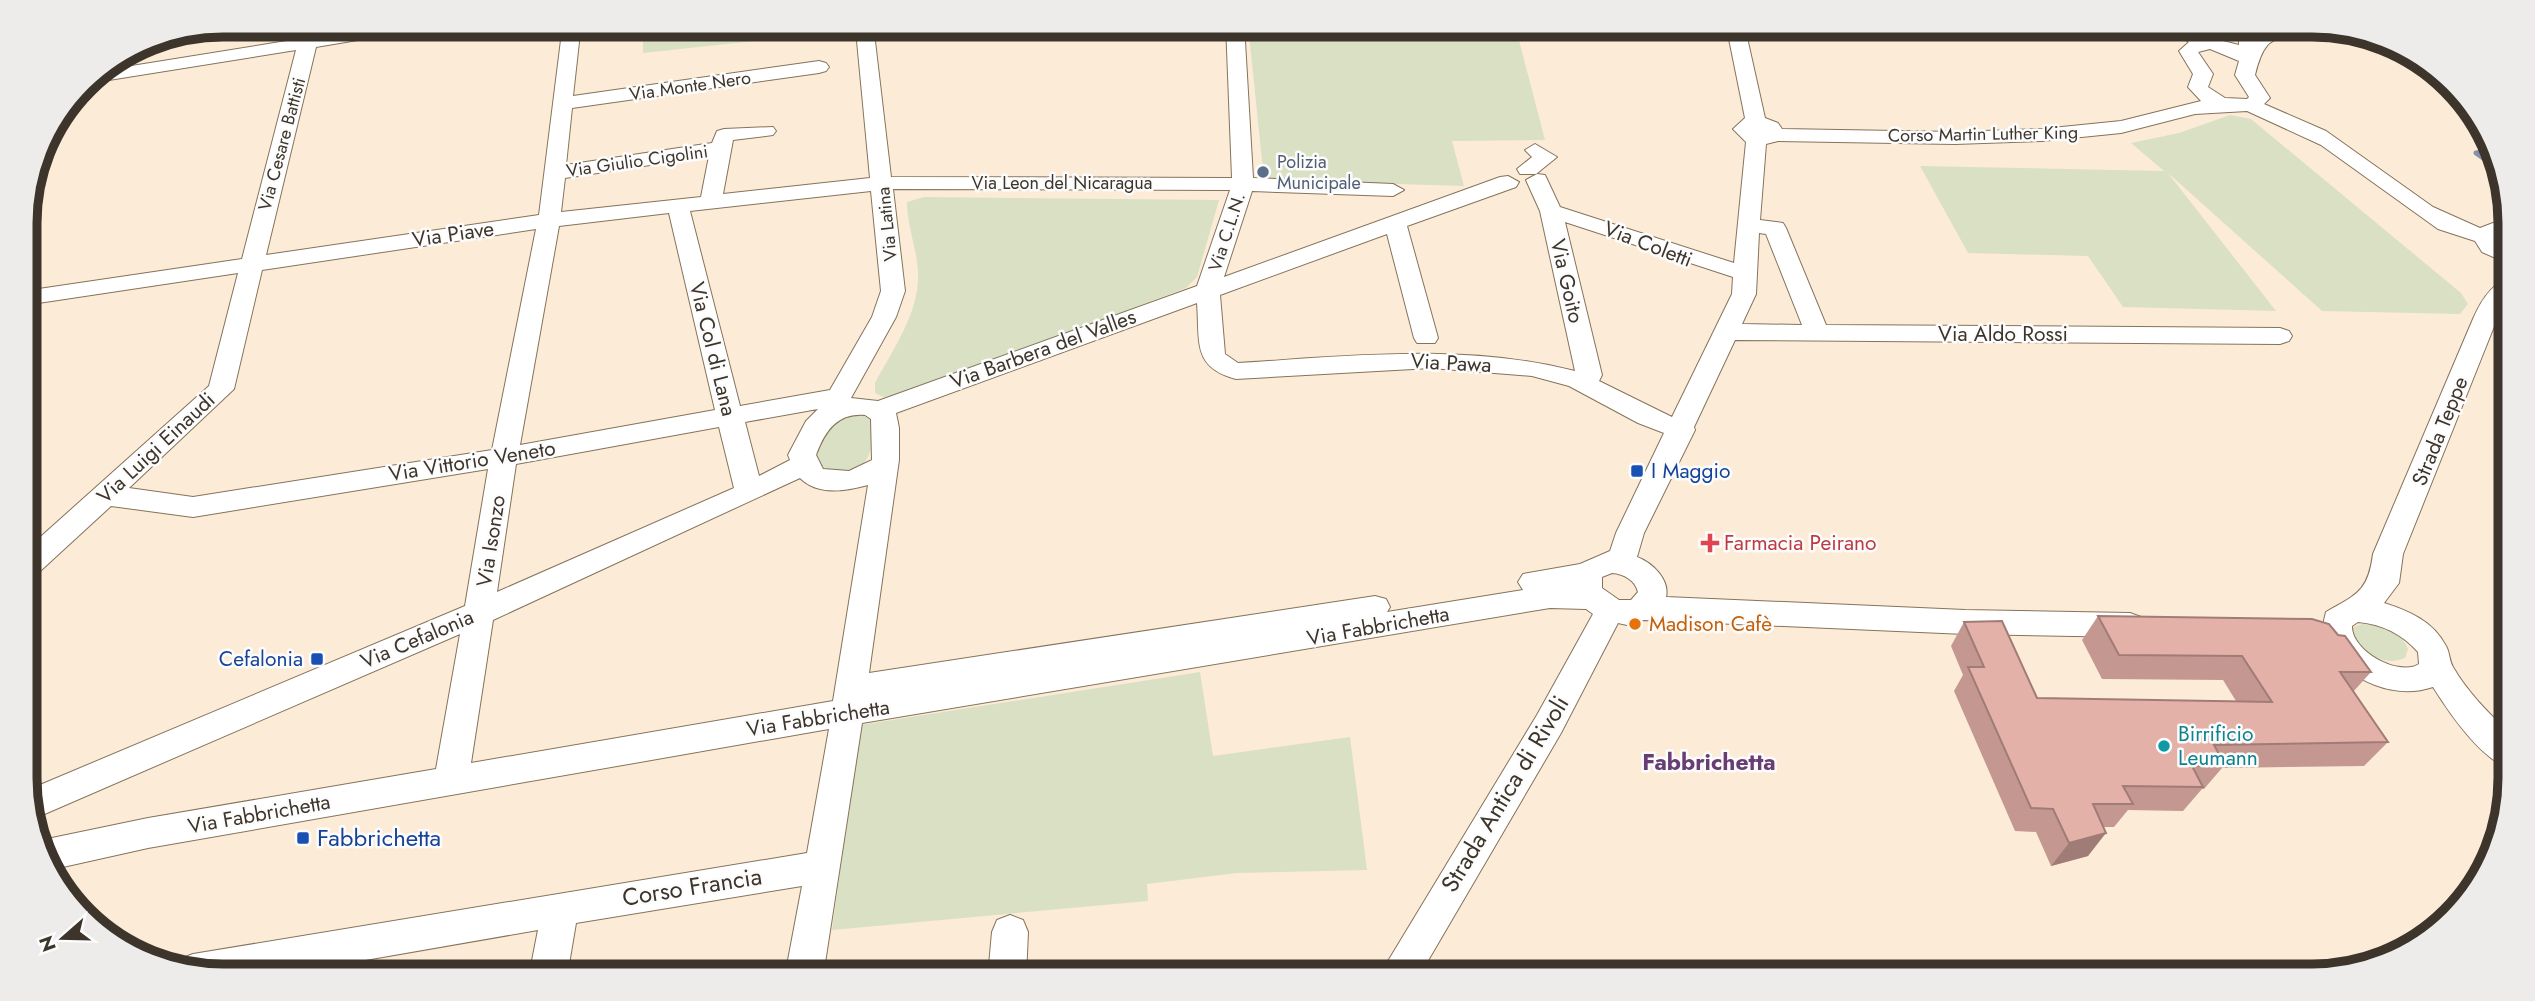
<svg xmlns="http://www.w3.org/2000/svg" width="2535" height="1001" font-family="Jost,sans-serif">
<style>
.green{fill:#dae0c3}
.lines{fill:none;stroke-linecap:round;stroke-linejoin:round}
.stream{stroke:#8591aa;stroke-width:5}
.minor-casing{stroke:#85735b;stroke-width:2}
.minor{fill:#fff;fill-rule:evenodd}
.wall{fill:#c49891}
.shaded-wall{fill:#a07c76}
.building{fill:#e4b1a9;stroke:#a07c76;stroke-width:2}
.service-dot{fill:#5c6f8a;stroke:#fcfcfc;stroke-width:2.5}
.transit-dot{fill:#1a4fb4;stroke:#fcfcfc;stroke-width:2.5}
.health-dot{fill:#e0444e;stroke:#fcfcfc;stroke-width:2.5}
.food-dot{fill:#e8710a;stroke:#fcfcfc;stroke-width:2.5}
.culture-dot{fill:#0f9aa8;stroke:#fcfcfc;stroke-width:2.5}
.labels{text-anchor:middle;stroke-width:5;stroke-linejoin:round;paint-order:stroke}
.far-street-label{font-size:18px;fill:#3d352b;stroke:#fcfcfc}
.far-service-label{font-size:18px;fill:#4e5e75;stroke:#fcfcfc;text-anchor:start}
.street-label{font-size:21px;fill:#3d352b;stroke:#fcfcfc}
.transit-label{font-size:21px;fill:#164399;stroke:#fcfcfc;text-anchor:start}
.health-label{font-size:21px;fill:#be3a42;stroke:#fcfcfc;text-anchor:start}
.food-label{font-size:21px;fill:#c56008;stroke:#fcfcfc;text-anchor:start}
.culture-label{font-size:21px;fill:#0d838f;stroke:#fcfcfc;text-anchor:start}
.neighbourhood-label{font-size:23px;font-weight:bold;fill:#673d74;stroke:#fcfcfc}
.near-street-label{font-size:24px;fill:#3d352b;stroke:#fcfcfc}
.near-transit-label{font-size:24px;fill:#164399;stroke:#fcfcfc;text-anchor:start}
.rim{fill:none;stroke:#3d352b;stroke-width:9}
</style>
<rect width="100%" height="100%" fill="#fcecd7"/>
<!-- green -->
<g class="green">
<polygon points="643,25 643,24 769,25 765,40 643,53"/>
<polygon points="1248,25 1515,25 1545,140 1452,141 1464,186 1264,180"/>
<polygon points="2230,115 2251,119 2461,293 2468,304 2460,314 2322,311 2168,173 2276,311 2123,307 2088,256 1968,253 1920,166 2164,171 2131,143 2179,133"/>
<path d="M924 197 1219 200 1197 277 1186 288 901 395 883 397 875 393V383C893 349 920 312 918 272 917 249 907 226 907 202Z"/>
<path d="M859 414 866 415 874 423C872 462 865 475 823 470L816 459C820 432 833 419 859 414Z"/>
<path d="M2364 623C2381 624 2401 632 2408 649L2405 658C2383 668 2355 651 2352 628Z"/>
<polygon points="1200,672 1213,756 1350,737 1367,870 1237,873 1147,884 1148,901 832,930 860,725"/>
</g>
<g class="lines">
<!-- stream -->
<polyline class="stream" points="2490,151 2476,153 2496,167"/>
<!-- minor casing -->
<g class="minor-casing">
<g id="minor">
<path d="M303 24H321L318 36 386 24H432L423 29 316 47 266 255 539 215 563 24H581L573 96 819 61 826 63 829 67 826 71 819 73 572 108 566 165 712 143 717 131 724 129 773 127 776 131 773 135 733 140 723 194 870 178 857 41 850 24H868L875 41 891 177 1232 178 1226 24H1244L1253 178 1393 184 1404 190 1393 196 1252 191 1224 277 1500 177 1508 176 1519 182 1516 187 1407 226 1438 338 1435 343H1417L1414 338 1387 234 1220 295 1225 354 1238 363C1351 356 1465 343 1575 371L1540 211 1526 180 1537 174 1545 175 1560 207 1734 263 1746 142 1733 129 1745 118 1726 24H1744L1765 118 1778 123 1782 129 1955 132 2042 129 2121 121 2201 101 2188 87 2193 74 2179 51 2189 42 2158 24H2182L2211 38 2239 45V38L2277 24H2305C2281 47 2267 25 2255 75L2270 98 2264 104 2326 131 2433 207 2480 228 2493 223H2509V237L2496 238 2509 248V264L2482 252 2475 241 2438 229 2321 145 2247 111 2195 114 2121 133 2042 141 1955 144 1778 141 1766 144 1760 220 1783 223 1786 228 1826 325 2280 328 2289 331 2292 336 2289 341 2280 344 1735 340 1694 427 1695 430 1644 533 1637 557C1653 563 1670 580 1666 597L1965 610 2130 613 2141 617 2145 625 2141 633 2130 637 1965 634 1644 620 1627 625 1618 623 1561 733 1419 976H1379L1537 715 1593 614 1586 609 1550 608 862 723 823 976H785L802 886 576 923 567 976H529L538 930 354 962 350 976H312L315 969C266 977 224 977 176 969L180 959 193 954 807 853 829 729 148 848 54 869 40 842 47 839 148 818 436 769 460 634 40 816 30 820 28 817V790L465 606 488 469 193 517 111 506 37 574 27 577V549L209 386 238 273 25 305V291L242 259 296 50 84 84 94 72 299 39ZM2210 49 2239 61 2235 75 2249 97 2247 99 2225 98 2208 87 2213 74 2198 52ZM709 156 701 197 561 212 565 178ZM893 189 1230 190 1197 286 878 401 851 398 896 317 905 291ZM871 191 881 291 872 317 830 390 740 406 690 211ZM669 213 715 410 520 445 559 226ZM1565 222 1733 277 1732 294 1672 417 1599 381 1602 375ZM536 229 492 450 193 497 129 488 234 389 262 270ZM1759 233 1766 234 1802 325 1742 324 1756 294ZM1197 303C1200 342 1192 367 1236 379L1431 368 1532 376 1569 386 1638 423 1664 433 1616 533 1610 551 1580 564 1523 574 1518 582 1523 590 1387 612 1390 607 1386 599 1375 596 869 673 899 460V428L896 413ZM818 409 806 421 788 455 790 460 759 476 745 422ZM865 415 871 419 872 460 849 471 823 469 816 455C825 431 837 413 865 415ZM719 427 734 488 497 592 516 464ZM800 478C818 496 846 491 868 485L833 701 471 763 493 620ZM1612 573C1624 574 1635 580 1638 592L1631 600H1619L1602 588V577Z"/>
<polygon points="1535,144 1557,157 1536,174 1520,174 1517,169 1532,157 1525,150"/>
<path d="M2509 279V300L2497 319 2403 554 2399 583 2384 603C2409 611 2433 621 2446 646 2450 653 2449 660 2453 667 2468 693 2489 713 2510 734V769C2480 758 2450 714 2433 687 2389 702 2337 675 2321 633L2326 612C2357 594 2368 592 2373 554L2473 319C2480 303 2491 283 2509 279ZM2358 622C2382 624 2402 634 2418 652L2419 664C2399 677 2351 651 2352 626Z"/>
<polygon points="1010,915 1023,920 1028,932 1026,976 988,976 992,932 997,920"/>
</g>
</g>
<!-- minor -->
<use href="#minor" class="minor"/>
</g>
<!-- wall -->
<polygon class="wall" points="2098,616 2338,635 2371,672 2353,692 2388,742 2364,766 2222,768 2204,789 2202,789 2183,811 2128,810 2114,827 2103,827 2088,856 2051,866 2036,832 2015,831 1954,691 1963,675 1951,646 1964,622 2037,698 2236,701 2223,680 2102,679 2082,640"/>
<!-- shaded-wall -->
<polygon class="shaded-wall" points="2106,833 2088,856 2051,866 2069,843"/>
<!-- building -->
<polygon class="building" points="2098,616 2312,619 2329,624 2338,635 2345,636 2371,672 2340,672 2388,742 2214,745 2225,765 2192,766 2203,787 2123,786 2133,804 2093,804 2106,833 2069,843 2053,809 2031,808 1968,667 1984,667 1964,622 2002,621 2037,698 2272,702 2242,656 2119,655"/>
<!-- markers -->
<circle class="service-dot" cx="1263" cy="172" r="7"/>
<g class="transit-dot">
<rect x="1630" y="464" width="14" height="14" rx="3.5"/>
<rect x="310" y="652" width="14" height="14" rx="3.5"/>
<rect x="296" y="831" width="14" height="14" rx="3.5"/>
</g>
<path class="health-dot" d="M1706.5 532.5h7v7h7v7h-7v7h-7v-7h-7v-7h7z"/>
<circle class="food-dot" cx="1635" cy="624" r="7"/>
<circle class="culture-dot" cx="2164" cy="746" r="7"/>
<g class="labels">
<!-- far-street labels -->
<g class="far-street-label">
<text transform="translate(690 86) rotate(-8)" y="6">Via Monte Nero</text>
<text transform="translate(1983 134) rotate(-1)" y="6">Corso Martin Luther King</text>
<text transform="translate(282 144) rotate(-75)" y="6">Via Cesare Battisti</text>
<text transform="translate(637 161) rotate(-8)" y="6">Via Giulio Cigolini</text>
<text x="1062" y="189">Via Leon del Nicaragua</text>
<text transform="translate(887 224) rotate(-96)" y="6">Via Latina</text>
<text transform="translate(1227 232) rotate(-72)" y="6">Via C.L.N.</text>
</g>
<!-- far-service labels -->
<g class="far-service-label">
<text x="1277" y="168">Polizia<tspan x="1277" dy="21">Municipale</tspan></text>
</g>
<!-- street labels -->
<g class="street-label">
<text transform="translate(453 234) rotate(-8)" y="7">Via Piave</text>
<text transform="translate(1648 244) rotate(21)" y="7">Via Coletti</text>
<text transform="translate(1567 281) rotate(77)" y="7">Via Goito</text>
<text x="2003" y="341">Via Aldo Rossi</text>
<text transform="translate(713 349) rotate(76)" y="7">Via Col di Lana</text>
<text transform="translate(1043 349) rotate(-20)" y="7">Via Barbera del Valles</text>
<text transform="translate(1451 363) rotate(3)" y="7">Via Pawa</text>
<text transform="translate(2440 431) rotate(-68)" y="7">Strada Teppe</text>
<text transform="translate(156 448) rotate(-43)" y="7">Via Luigi Einaudi</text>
<text transform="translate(472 461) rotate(-9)" y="7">Via Vittorio Veneto</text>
<text transform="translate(491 541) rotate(-81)" y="7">Via Isonzo</text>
<text transform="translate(1378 626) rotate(-10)" y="7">Via Fabbrichetta</text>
<text transform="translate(417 639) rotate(-23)" y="7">Via Cefalonia</text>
<text transform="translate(818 718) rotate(-9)" y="7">Via Fabbrichetta</text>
<text transform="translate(259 814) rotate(-10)" y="7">Via Fabbrichetta</text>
</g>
<!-- transit labels -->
<g class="transit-label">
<text x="1651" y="478">I Maggio</text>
<text x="303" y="666" text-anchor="end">Cefalonia</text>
</g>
<!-- health labels -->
<g class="health-label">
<text x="1724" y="550">Farmacia Peirano</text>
</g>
<!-- food labels -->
<g class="food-label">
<text x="1649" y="631">Madison Cafè</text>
</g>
<!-- culture labels -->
<g class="culture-label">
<text x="2178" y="741">Birrificio<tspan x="2178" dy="24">Leumann</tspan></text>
</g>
<!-- neighbourhood labels -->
<g class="neighbourhood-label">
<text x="1709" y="770">Fabbrichetta</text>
</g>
<!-- near-street labels -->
<g class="near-street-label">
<text transform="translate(1505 794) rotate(-59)" y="8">Strada Antica di Rivoli</text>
<text transform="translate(692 887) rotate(-9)" y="8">Corso Francia</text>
</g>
<!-- near-transit labels -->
<g class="near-transit-label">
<text x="317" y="846">Fabbrichetta</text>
</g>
</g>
<!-- crop -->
<path d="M0 0H2535V1001H0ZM223 37H2312A186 186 0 0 1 2498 223V778A186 186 0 0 1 2312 964H223A186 186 0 0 1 37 778V223A186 186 0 0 1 223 37Z" fill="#edeceb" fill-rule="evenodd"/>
<path class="rim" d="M223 37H2312A186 186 0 0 1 2498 223V778A186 186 0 0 1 2312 964H223A186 186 0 0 1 37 778V223A186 186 0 0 1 223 37Z"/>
<!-- north arrow -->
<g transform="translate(63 938) rotate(250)" stroke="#fcfcfc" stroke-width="5" paint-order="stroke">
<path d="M0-5L12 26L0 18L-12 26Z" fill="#3d352b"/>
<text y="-10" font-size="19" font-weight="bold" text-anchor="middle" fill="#3d352b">N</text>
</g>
</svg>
